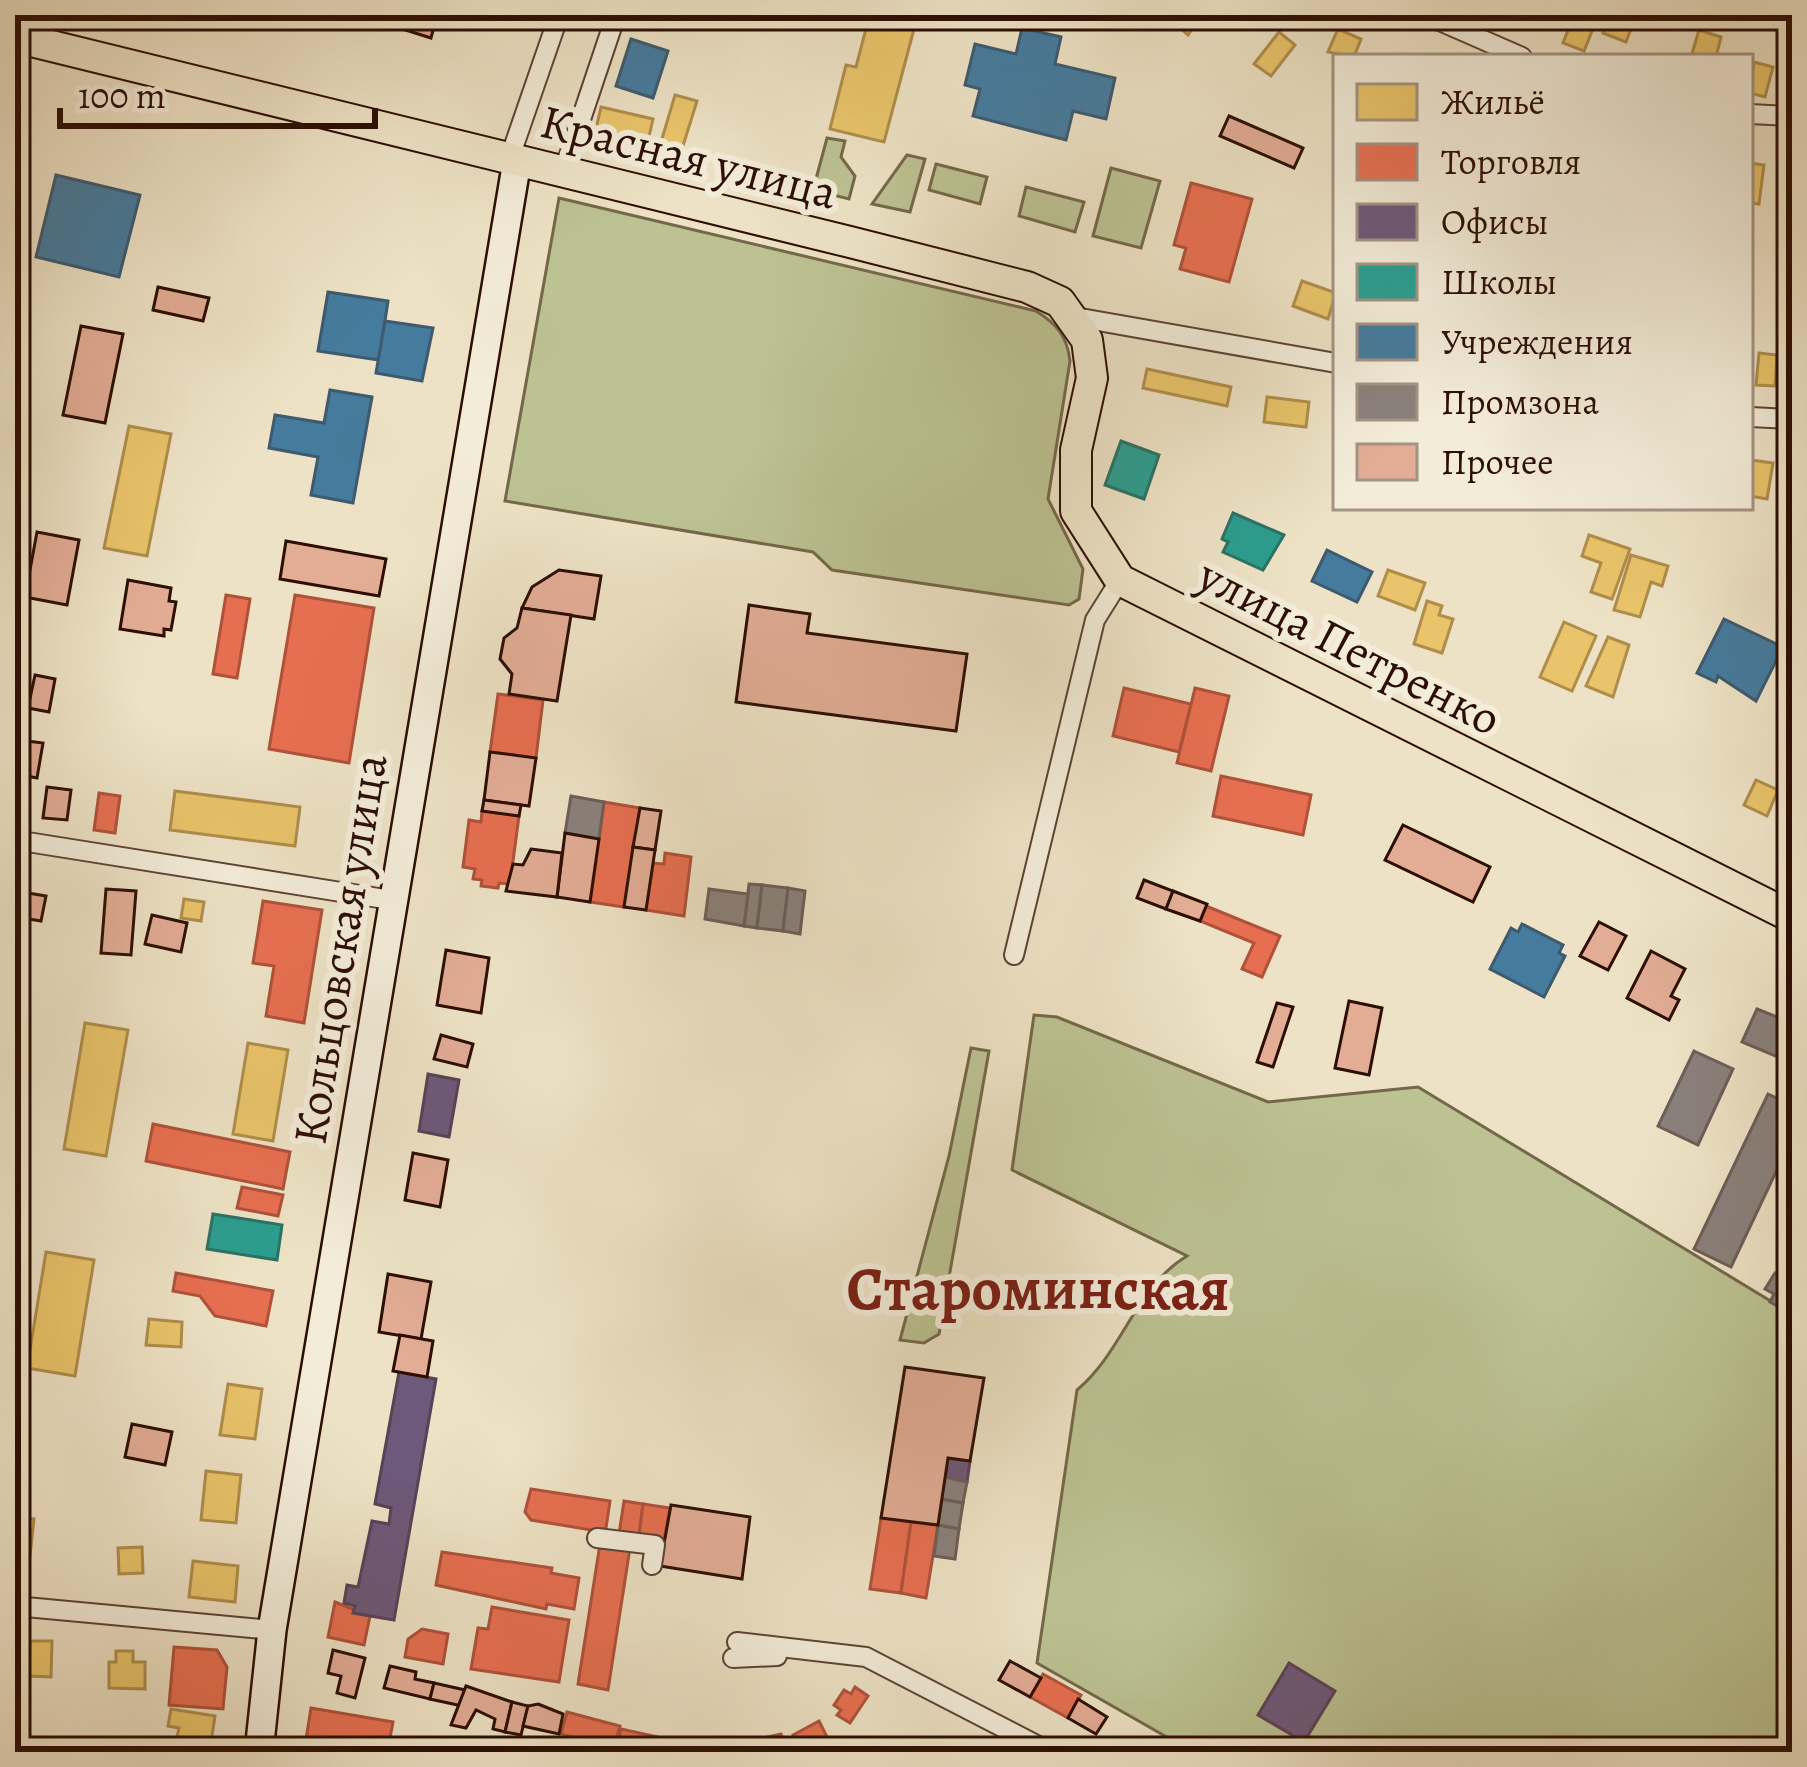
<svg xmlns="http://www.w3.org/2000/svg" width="1807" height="1767" font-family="Alegreya,serif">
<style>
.green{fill:#bcc292;stroke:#74684a;stroke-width:3}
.homes{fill:#e9c46a;stroke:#b08d4b;stroke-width:3}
.shops{fill:#e76f51;stroke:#af523a;stroke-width:3}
.offices{fill:#6d597a;stroke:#5a4256;stroke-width:3}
.schools{fill:#2a9d8f;stroke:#2b7265;stroke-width:3}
.public{fill:#457b9d;stroke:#3e5a6f;stroke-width:3}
.industry{fill:#8a817c;stroke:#6e5e58;stroke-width:3}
.building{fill:#e2ac95;stroke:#2c0e03;stroke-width:3}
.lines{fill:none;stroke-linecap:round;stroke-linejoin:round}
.street-casing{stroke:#5c4334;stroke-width:22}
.secondary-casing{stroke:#2c0e03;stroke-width:32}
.primary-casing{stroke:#2c0e03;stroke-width:34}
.street{stroke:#f3ecd9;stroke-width:18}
.secondary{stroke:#f3ecd9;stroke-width:27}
.primary{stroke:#ede2c5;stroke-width:30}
.labels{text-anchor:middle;stroke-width:12;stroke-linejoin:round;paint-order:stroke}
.street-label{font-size:48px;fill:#2c0e03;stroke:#f3ecd9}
.district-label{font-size:60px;font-weight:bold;fill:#7a1f14;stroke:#f3ecd9}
</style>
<rect width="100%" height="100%" fill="#ede2c5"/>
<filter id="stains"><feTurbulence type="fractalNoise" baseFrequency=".00167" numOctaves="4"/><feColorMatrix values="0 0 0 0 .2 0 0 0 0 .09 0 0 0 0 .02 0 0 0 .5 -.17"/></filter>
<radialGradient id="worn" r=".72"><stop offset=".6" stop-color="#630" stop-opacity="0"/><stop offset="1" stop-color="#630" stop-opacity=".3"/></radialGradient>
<!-- green -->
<g class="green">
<polygon points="827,138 845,141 841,157 855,176 849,199 813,190"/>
<polygon points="907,155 925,159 910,212 872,204"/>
<polygon points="936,164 987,177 980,204 929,190"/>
<polygon points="1111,168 1160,181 1141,248 1093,236"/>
<polygon points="1026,187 1084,202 1075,232 1019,216"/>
<path d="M559 198 1036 311C1057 324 1067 336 1070 361L1048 499 1083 569 1079 599 1069 605 832 570 813 552 505 501Z"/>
<path d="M1034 1015 1057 1017 1268 1102 1418 1087 1792 1314V1752H1193L1037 1663 1077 1390C1123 1352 1135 1287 1187 1256L1012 1170Z"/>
<polygon points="971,1048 989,1051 939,1334 924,1343 900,1340 949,1156"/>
</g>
<!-- homes -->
<g class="homes">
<polygon points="1166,15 1198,15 1201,17 1188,35"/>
<polygon points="1574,15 1596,21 1584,51 1563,43"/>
<polygon points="1609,15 1635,18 1626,42 1603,33"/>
<polygon points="869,17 914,29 884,142 830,129 846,65 856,67"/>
<polygon points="1338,29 1361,39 1354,57 1328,52"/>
<polygon points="1699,30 1721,37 1716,57 1691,57"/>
<polygon points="1279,32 1295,45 1271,76 1254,64"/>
<polygon points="1754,62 1773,67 1765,97 1750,93"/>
<polygon points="675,95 697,101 682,149 661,142"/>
<polygon points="601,107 653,119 648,141 596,129"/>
<polygon points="1750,163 1764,165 1759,204 1750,203"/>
<polygon points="1302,281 1336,293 1328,319 1293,306"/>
<polygon points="1759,353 1777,355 1775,386 1756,385"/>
<polygon points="1147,369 1231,387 1227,406 1143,388"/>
<polygon points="1267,397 1309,402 1306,427 1264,422"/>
<polygon points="129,426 171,434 147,556 104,548"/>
<polygon points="1751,460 1773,463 1767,499 1750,496"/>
<polygon points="1589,535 1630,549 1612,599 1591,592 1601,563 1582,556"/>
<polygon points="1631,555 1668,566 1662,586 1651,582 1640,617 1614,610"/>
<polygon points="1388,570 1425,583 1415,610 1378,596"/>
<polygon points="1427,601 1442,606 1439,615 1453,619 1442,653 1414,644"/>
<polygon points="1564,622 1596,636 1572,691 1540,677"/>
<polygon points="1608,637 1629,645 1613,697 1586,686"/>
<polygon points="1756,780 1778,790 1767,816 1744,805"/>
<polygon points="175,791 300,807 295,846 170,830"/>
<polygon points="184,899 204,902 201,921 181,918"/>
<polygon points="85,1023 128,1030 106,1156 64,1149"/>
<polygon points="248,1043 288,1050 273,1141 233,1134"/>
<polygon points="46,1252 94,1260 75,1376 27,1368"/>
<polygon points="149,1319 182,1322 181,1347 146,1345"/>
<polygon points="228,1384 262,1389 255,1439 220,1435"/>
<polygon points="206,1471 241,1475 236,1523 201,1520"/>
<polygon points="15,1518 34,1519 30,1556 20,1556 19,1576"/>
<polygon points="142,1547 143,1573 119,1574 118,1548"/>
<polygon points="193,1561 238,1566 235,1602 189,1597"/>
<polygon points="30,1641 52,1641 51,1677 29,1676"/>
<polygon points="116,1651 133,1651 133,1662 145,1662 145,1689 109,1688 109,1662 116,1662"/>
<polygon points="171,1709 215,1716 211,1742 177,1737 179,1728 168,1726"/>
</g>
<!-- shops -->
<g class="shops">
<polygon points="1191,183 1252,199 1229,282 1180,269 1186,248 1174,245"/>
<polygon points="226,595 250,599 237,678 213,674"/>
<polygon points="295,595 374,608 349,763 269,749"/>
<polygon points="1124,688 1191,704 1179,752 1113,736"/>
<polygon points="1195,688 1229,696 1211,771 1177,763"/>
<polygon points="498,694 543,700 536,758 490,752"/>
<polygon points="1221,776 1311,795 1303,835 1213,816"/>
<polygon points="99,793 120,796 115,833 94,830"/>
<polygon points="604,802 640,808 624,907 590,902"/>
<polygon points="482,811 519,816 510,884 499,883 498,888 481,886 482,880 473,879 475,869 463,867 469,820 481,822"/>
<polygon points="665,853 691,857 684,916 646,910 653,863 664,864"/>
<polygon points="263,901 322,910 304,1023 266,1016 274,966 253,963"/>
<polygon points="1206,906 1280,936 1262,977 1242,969 1254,943 1200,921"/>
<polygon points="153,1124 290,1152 283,1189 146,1161"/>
<polygon points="242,1187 283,1195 278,1216 237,1208"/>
<polygon points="176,1273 273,1291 266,1326 215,1316 200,1296 173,1291"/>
<polygon points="531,1489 610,1501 606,1528 597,1531 531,1520 525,1512"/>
<polygon points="624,1501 643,1504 639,1536 619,1534"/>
<polygon points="643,1504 670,1508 664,1540 639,1536"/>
<polygon points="881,1518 911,1522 901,1593 870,1589"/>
<polygon points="911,1522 938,1525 926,1598 901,1593"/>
<polygon points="600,1544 630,1548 608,1690 578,1684"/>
<polygon points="442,1552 552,1568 551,1573 579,1578 574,1609 547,1604 546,1609 436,1585"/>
<polygon points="335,1602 370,1616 364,1645 328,1637"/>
<polygon points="492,1607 569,1620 559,1682 471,1669 478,1628 488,1629"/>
<polygon points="422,1629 448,1634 443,1664 405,1657 408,1639"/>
<polygon points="174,1647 217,1650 227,1667 223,1709 169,1705"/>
<polygon points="1043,1674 1081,1695 1068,1718 1030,1697"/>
<polygon points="855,1687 868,1696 850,1723 837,1715 841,1710 834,1705 844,1690 851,1694"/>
<polygon points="311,1708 393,1722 390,1738 476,1752 304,1752"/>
<polygon points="567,1712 620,1726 614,1748 561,1734"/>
<polygon points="819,1721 830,1743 802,1752 793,1735"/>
<polygon points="621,1729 671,1740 668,1752 616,1749"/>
<polygon points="781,1734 788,1752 755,1752 759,1739"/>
</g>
<!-- offices -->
<g class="offices">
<polygon points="428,1074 459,1080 449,1137 419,1131"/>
<polygon points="399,1372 436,1379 394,1620 353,1613 355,1606 344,1603 347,1585 358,1587 372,1521 389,1524 391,1508 375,1504"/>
<polygon points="948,1458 970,1461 967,1482 945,1477"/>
<polygon points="1289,1663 1335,1691 1304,1742 1258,1715"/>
</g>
<!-- schools -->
<g class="schools">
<polygon points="1121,441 1159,455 1144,499 1105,485"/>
<polygon points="1233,513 1284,535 1263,570 1223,552 1228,542 1222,539"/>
<polygon points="213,1214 282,1225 277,1260 207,1249"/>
</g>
<!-- public -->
<g class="public">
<polygon points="1022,28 1061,37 1055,64 1115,78 1106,119 1073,111 1066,140 973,116 980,89 965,85 975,44 1016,54"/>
<polygon points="631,39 668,51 653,98 616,86"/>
<polygon points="56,175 140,195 119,277 36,257"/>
<polygon points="328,292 388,301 379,360 318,351"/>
<polygon points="385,321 433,328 422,381 376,373"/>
<polygon points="330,390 372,397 353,503 311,495 318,457 269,448 275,415 324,423"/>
<polygon points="1327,550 1372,572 1357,602 1312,581"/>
<polygon points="1724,619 1783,647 1756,701 1718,676 1716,682 1697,673"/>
<polygon points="1522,924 1563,945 1559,953 1565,956 1544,997 1490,969 1511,928 1518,932"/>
</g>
<!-- industry -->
<g class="industry">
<polygon points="571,796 604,802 599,839 565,833"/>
<polygon points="749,884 762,885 757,928 744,926"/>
<polygon points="762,885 788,888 783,931 757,928"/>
<polygon points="788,888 805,891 800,934 783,931"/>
<polygon points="709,889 748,894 744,926 705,919"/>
<polygon points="1757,1009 1787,1021 1792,1017 1792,1063 1742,1042"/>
<polygon points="1694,1051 1733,1069 1698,1145 1658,1126"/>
<polygon points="1768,1094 1792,1105 1792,1138 1731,1267 1694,1249"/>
<polygon points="1775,1273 1792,1282 1792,1314 1770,1302 1774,1294 1765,1289"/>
<polygon points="945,1477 967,1482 963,1503 941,1499"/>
<polygon points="941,1499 963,1503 959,1529 938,1525"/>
<polygon points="938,1525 959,1529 955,1559 934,1556"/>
</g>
<!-- building -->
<g class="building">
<polygon points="358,15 437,15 431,38"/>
<polygon points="1229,116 1303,148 1294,168 1220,136"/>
<polygon points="158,287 209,298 203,321 153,310"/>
<polygon points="81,326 123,334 105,423 63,415"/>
<polygon points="37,532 79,540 67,605 25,597"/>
<polygon points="286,541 386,559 379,596 280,579"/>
<polygon points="559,570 601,576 594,619 522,608 532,587"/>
<polygon points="128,580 171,588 169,601 176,602 171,630 164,629 164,636 120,629"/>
<polygon points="749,605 810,614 807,633 967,654 956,731 736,702"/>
<polygon points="522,608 571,615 557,701 509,694 512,674 500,659 504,638 517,628"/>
<polygon points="35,675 55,679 49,712 28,708"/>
<polygon points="27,741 43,743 37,778 21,775"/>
<polygon points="490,752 536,758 529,806 484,800"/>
<polygon points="47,787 71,790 67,820 43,818"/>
<polygon points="484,800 521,805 519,816 482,811"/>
<polygon points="640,808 661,811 655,850 633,847"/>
<polygon points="1403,825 1490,867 1473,902 1385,860"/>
<polygon points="565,833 599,839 590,902 557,897"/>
<polygon points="633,847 655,850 646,910 624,907"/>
<polygon points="531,849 562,853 557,897 506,891 513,864 523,865"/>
<polygon points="1144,880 1173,891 1166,909 1137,898"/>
<polygon points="106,889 136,891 131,955 101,953"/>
<polygon points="1173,891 1207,904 1200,921 1166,909"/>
<polygon points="22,892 46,896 41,921 17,917"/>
<polygon points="152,915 187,923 181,952 145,944"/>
<polygon points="1599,922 1626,936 1608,970 1580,956"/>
<polygon points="446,950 489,958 481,1013 437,1005"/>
<polygon points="1651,951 1685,969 1671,996 1679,1000 1669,1020 1627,998"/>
<polygon points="1349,1001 1382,1008 1369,1075 1335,1068"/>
<polygon points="1277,1003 1293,1007 1273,1067 1257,1062"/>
<polygon points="441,1035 473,1044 467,1067 434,1059"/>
<polygon points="413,1153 448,1160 440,1207 405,1200"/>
<polygon points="388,1274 431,1282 421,1339 379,1332"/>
<polygon points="400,1335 433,1341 427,1377 393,1371"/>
<polygon points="905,1367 984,1378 970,1461 948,1458 938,1525 881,1518"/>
<polygon points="132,1424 172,1432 165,1465 125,1457"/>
<polygon points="671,1505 750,1517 742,1579 660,1566"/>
<polygon points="333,1650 365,1658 355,1698 337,1693 341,1676 328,1673"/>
<polygon points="1010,1661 1041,1678 1030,1697 999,1680"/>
<polygon points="390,1666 416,1672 415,1679 434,1683 430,1699 384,1688"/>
<polygon points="434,1683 465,1690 462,1706 430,1699"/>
<polygon points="466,1686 512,1702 505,1732 493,1729 495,1719 476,1710 466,1728 451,1725"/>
<polygon points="1078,1699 1107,1717 1096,1734 1068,1718"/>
<polygon points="512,1702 528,1706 521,1735 505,1732"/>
<polygon points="538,1704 563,1714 559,1734 523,1726 528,1706"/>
</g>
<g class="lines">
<!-- street casing -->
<g class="street-casing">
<g id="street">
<polyline points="1426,15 1522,57"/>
<polyline points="1750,114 1792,116"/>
<polyline points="510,157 559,15"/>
<polyline points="563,173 616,15"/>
<polyline points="1075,317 1336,363"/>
<polyline points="1750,417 1792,419"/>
<polyline points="15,840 391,900"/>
<polyline points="1014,955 1095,620 1120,580"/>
<polyline points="597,1538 655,1545 652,1565"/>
<polyline points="15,1606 272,1630"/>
<polyline points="737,1642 866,1657 1050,1752"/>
<polyline points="733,1658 777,1656"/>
</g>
</g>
<!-- secondary casing -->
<g class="secondary-casing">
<polyline id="secondary" points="259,1752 272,1630 517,161"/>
</g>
<!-- primary casing -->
<g class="primary-casing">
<polyline id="primary" points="15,37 850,242 1027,287 1060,302 1087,340 1092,378 1076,450 1076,511 1120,580 1792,917"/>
</g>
<!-- street -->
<use href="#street" class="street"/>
<!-- secondary -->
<use href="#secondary" class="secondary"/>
<!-- primary -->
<use href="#primary" class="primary"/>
</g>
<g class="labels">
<!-- street labels -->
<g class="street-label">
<text transform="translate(689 156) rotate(14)" y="17">Красная улица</text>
<text transform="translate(1350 646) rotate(27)" y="17">улица Петренко</text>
<text transform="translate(339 949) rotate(-81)" y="17">Кольцовская улица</text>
</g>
<!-- district labels -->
<g class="district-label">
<text x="1038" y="1309">Староминская</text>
</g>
</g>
<!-- margin -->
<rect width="1807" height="1767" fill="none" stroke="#ede2c5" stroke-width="60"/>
<rect x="18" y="18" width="1771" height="1731" fill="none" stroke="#2c0e03" stroke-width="6"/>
<rect x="30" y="30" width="1747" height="1707" fill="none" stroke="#2c0e03" stroke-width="3"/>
<!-- legend -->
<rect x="1333" y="54" width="420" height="456" fill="#f3ecd9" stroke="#a39383" stroke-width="3"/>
<rect x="1357" y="84" width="60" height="36" fill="#e9c46a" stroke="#a39383" stroke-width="3"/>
<text x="1441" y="114" font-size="36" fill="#2c0e03">Жильё</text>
<rect x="1357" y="144" width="60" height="36" fill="#e76f51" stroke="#a39383" stroke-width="3"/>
<text x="1441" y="174" font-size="36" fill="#2c0e03">Торговля</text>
<rect x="1357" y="204" width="60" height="36" fill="#6d597a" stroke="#a39383" stroke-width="3"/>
<text x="1441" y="234" font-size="36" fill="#2c0e03">Офисы</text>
<rect x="1357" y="264" width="60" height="36" fill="#2a9d8f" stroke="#a39383" stroke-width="3"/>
<text x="1441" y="294" font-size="36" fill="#2c0e03">Школы</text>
<rect x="1357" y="324" width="60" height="36" fill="#457b9d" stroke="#a39383" stroke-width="3"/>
<text x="1441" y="354" font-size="36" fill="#2c0e03">Учреждения</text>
<rect x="1357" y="384" width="60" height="36" fill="#8a817c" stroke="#a39383" stroke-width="3"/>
<text x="1441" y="414" font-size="36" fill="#2c0e03">Промзона</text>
<rect x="1357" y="444" width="60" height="36" fill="#e2ac95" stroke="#a39383" stroke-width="3"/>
<text x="1441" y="474" font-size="36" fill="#2c0e03">Прочее</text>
<!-- scale -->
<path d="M60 108v18h315v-18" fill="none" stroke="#2c0e03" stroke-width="6"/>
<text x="78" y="108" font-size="36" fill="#2c0e03" stroke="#f3ecd9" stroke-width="9" paint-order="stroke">100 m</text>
<rect width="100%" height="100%" filter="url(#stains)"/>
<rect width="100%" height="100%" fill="url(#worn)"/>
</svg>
